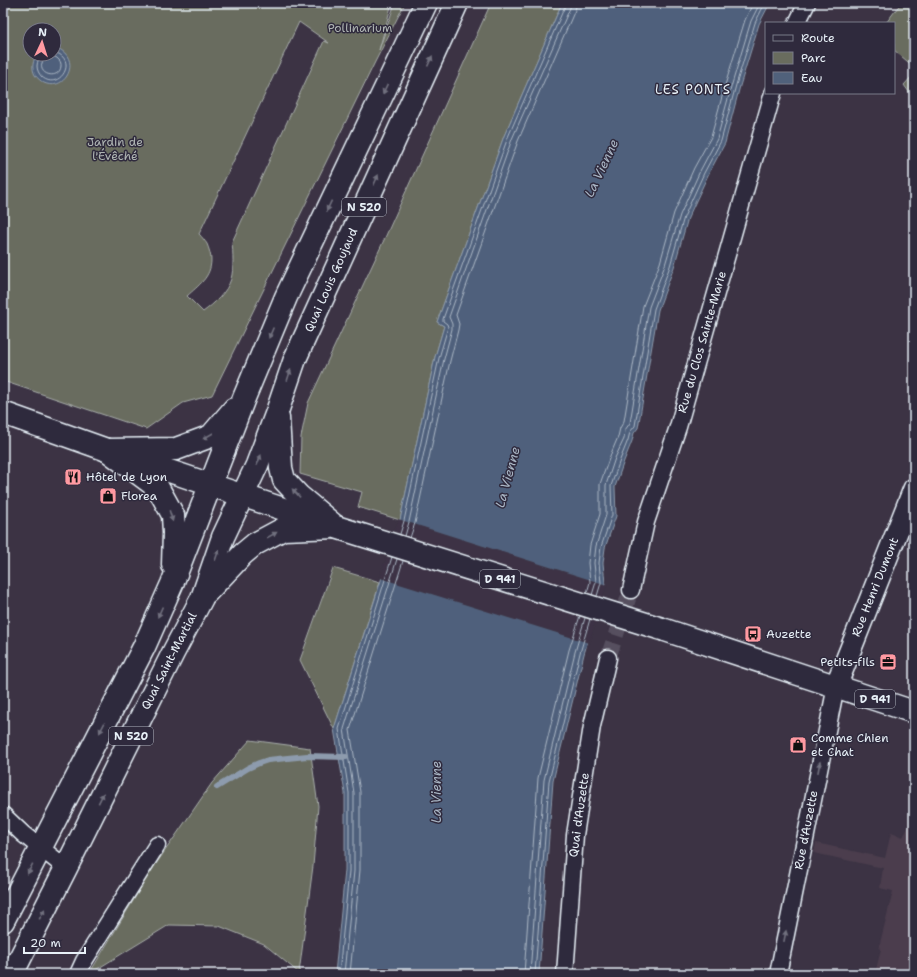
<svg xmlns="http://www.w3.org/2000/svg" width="917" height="977" font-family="'Shantell Sans',sans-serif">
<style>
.built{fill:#4b3e4d}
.green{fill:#696c5e;stroke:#a8aeab;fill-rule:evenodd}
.water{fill:#50617b;stroke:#8d9bad}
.pier{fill:#3c3344}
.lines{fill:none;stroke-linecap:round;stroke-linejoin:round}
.shore{stroke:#abb7c6;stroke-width:1}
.stream{stroke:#8d9bad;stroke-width:6}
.minor-tunnel{stroke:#56505f;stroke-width:16;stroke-dasharray:16 8;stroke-linecap:butt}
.minor-casing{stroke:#e8f1f8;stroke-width:19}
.tertiary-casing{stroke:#e8f1f8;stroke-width:24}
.secondary-casing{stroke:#e8f1f8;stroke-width:25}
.primary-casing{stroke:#e8f1f8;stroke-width:25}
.minor{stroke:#2f2a3d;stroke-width:16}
.tertiary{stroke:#2f2a3d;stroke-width:21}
.secondary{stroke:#2f2a3d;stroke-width:22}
.primary{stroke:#2f2a3d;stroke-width:22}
.primary-bridge-casing{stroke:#e8f1f8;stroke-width:25;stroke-linecap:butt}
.primary-bridge{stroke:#2f2a3d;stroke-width:22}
.oneway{fill:#70707e}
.labels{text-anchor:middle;stroke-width:3;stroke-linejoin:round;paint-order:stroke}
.shield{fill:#2f2a3d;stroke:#b0b5c0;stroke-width:1}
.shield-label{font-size:11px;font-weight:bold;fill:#e8f1f8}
.park-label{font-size:12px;fill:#afb5b3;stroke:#2f2a3d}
.street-label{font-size:12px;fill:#e8f1f8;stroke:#2f2a3d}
.poi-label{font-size:12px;fill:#e8f1f8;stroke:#2f2a3d;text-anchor:start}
.neighbourhood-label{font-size:13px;letter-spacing:1px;fill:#e8f1f8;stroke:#2f2a3d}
.water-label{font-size:13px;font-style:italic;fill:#abb7c6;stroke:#2f2a3d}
</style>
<rect width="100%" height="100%" fill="#3c3344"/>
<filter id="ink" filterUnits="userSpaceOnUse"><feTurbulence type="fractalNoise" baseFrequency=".025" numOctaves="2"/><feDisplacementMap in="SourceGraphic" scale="8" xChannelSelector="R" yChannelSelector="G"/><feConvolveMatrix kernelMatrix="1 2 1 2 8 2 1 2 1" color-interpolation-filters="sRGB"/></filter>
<g filter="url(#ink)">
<!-- built -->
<polygon class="built" points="914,818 914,974 875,974 881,949 879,947 893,891 880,888 883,868 814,853 816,843 885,858 891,833 903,837"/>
<!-- green -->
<g class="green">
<path d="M3 3H392L379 50 395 3H405L375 62 212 395 183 403 146 429 3 381ZM299 22 329 43 324 41 232 242C233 252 234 269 231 279 227 292 214 304 203 312L187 296C199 285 211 277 211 260 211 255 209 249 207 244 205 241 202 237 199 234ZM30 30H54V54H30Z"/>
<polygon points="491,3 562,3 504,136 437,322 444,326 435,357 400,520 358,507 362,492 300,474 301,437 308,403 384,240"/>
<polygon points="901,3 914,3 914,67 894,50 894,23 886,23"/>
<polygon points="914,74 914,97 909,92 904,85"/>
<polygon points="333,568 380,582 334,729 300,660"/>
<polygon points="250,740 310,748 318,806 313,866 299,973 264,944 219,926 169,925 89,974 151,871 183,825 212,783"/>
</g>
<!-- water -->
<g class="water">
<polygon points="562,3 770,3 759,24 740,86 725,143 708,175 688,218 674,267 658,310 638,428 634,433 632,441 624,461 615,487 616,516 605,548 603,563 605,583 584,654 553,781 539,974 335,974 345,870 345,793 334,729 400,520 435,357 444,326 437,322 504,136"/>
<path d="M54 47C83 55 68 93 44 83 41 81 37 78 35 75 31 68 33 60 37 54H54Z"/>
</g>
<!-- pier -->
<polygon class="pier" points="398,519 607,585 589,643 380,578"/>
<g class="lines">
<!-- shore -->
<g class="shore">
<path d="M40 54C40 58 37 61 37 66 37 70 39 74 42 77 59 92 80 59 54 52"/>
<path d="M46 54C45 56 43 60 42 63 38 76 60 80 61 66 61 64 61 62 59 60 57 57 52 56 48 54"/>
<polyline points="400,534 404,521 439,358 448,327 447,324 443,321 443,319 508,137 565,6 566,3"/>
<polyline points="405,536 409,522 444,359 452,329 452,324 449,317 512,139 570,8 571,3"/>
<polyline points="410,538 415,523 450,361 458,330 459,324 456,315 518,141 575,10 577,3"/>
<polyline points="587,593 590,582 588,563 590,545 600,514 600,484 610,456 618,437 620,428 624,421 643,306 660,263 674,213 694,168 711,137 726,82 745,20 753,3"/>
<polyline points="592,595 596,582 594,563 596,546 606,515 606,485 615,458 624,439 625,430 630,423 649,307 665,265 680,215 700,171 717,139 732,84 751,21 760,3"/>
<polyline points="597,596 601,583 599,563 601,547 612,515 611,486 620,460 628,440 630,432 635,426 654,309 670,266 684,217 704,173 721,141 736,85 755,23 765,3"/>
<polyline points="339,974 349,871 349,793 339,729 392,557"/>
<polyline points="344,974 354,871 354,793 344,729 397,559"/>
<polyline points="350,974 360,870 360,792 350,730 403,561"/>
<polyline points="524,974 538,778 569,650 580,616"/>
<polyline points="530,974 544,780 575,652 585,618"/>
<polyline points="535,974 549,781 580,653 590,619"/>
</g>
<!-- stream -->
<polyline class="stream" points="217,787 248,768 259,763 268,760 307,756 346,757"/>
<!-- minor-tunnel -->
<polyline class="minor-tunnel" points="608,658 631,590"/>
<!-- minor casing -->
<g class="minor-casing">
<g id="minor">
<polyline points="797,23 807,3"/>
<polyline points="631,590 646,522 678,427 773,93"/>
<polyline points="3,815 23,834 66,868"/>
<polyline points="78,974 84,961 157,845"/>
<polyline points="565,974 575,835 592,726 608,658"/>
<polyline points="778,974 836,686"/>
</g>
</g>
<!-- tertiary casing -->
<g class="tertiary-casing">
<polyline id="tertiary" points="836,686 914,489"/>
</g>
<!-- secondary casing -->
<g class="secondary-casing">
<polyline id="secondary" points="3,413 107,450 211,485"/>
</g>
<!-- primary casing -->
<g class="primary-casing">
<g id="primary">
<polyline points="278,418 281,468 284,480 299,496 336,527"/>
<polyline points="107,450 158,488 173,515 174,533 173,565"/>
<polyline points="107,450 176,449 211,436 234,409"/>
<polyline points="211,485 322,522"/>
<polyline points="207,592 243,554 255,544 283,529 336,527"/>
<polyline points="665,630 914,712"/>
<polyline points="3,921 144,647 172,584 244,398 286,297 426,3"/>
<polyline points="12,974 66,868 173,653 202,598 223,537 257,465 277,412 295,359 457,3"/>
</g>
</g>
<!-- minor -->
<use href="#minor" class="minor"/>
<!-- tertiary -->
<use href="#tertiary" class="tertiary"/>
<!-- secondary -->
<use href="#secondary" class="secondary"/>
<!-- primary -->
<use href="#primary" class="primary"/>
<!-- primary-bridge casing -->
<g class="primary-bridge-casing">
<polyline id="primary-bridge" points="336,527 665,630"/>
</g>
<!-- primary-bridge -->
<use href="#primary-bridge" class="primary-bridge"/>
</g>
<!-- one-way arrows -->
<defs><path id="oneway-solid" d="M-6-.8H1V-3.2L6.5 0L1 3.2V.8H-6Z"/></defs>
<g class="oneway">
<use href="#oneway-solid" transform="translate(430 61) rotate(-66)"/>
<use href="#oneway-solid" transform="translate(385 89) rotate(115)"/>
<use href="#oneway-solid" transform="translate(376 180) rotate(-66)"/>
<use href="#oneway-solid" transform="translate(329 206) rotate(115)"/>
<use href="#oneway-solid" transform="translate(271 333) rotate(113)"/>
<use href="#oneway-solid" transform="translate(289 375) rotate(-72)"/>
<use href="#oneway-solid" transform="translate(208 436) rotate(150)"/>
<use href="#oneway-solid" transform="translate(259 460) rotate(-69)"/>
<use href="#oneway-solid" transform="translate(296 493) rotate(-133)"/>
<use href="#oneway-solid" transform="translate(171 516) rotate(73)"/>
<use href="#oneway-solid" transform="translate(272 535) rotate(-29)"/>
<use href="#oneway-solid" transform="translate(217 555) rotate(-71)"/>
<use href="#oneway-solid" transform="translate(160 612) rotate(114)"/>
<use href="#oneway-solid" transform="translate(102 728) rotate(117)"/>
<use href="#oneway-solid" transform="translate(819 767) rotate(-79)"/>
<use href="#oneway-solid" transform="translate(101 798) rotate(-64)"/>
<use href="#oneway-solid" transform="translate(30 869) rotate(117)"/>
<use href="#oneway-solid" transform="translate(42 914) rotate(-63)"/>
<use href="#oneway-solid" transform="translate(785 936) rotate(-79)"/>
</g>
</g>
<!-- icons -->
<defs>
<g id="restaurant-square" transform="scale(0.9)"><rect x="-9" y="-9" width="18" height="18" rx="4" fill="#ff9aa2" stroke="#2f2a3d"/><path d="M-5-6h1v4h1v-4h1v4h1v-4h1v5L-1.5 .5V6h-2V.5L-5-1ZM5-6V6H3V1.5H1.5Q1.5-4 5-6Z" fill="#111"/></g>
<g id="shop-square" transform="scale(0.9)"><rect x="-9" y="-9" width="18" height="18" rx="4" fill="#ff9aa2" stroke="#2f2a3d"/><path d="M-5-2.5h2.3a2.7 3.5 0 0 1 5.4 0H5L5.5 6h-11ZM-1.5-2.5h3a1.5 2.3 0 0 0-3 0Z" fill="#111"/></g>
<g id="bus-square" transform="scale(0.9)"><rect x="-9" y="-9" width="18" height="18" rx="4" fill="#ff9aa2" stroke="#2f2a3d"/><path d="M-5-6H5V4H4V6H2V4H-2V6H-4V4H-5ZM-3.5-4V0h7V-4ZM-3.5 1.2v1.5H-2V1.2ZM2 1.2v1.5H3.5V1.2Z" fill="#111"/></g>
<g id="office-square" transform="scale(0.9)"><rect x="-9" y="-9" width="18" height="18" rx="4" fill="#ff9aa2" stroke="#2f2a3d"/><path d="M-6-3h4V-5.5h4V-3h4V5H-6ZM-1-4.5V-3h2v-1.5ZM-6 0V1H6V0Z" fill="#111"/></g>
</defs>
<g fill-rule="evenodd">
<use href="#restaurant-square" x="73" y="477"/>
<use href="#shop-square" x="108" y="496"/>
<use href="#bus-square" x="753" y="634"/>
<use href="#office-square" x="888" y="662"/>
<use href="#shop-square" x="798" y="745"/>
</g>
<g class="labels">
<!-- shield labels -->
<g class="shield">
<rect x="342" y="198" width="44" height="18" rx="3"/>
<rect x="480" y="570" width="40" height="18" rx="3"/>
<rect x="855" y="690" width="40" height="18" rx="3"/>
<rect x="109" y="727" width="44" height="18" rx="3"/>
</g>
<g class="shield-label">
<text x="364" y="211">N 520</text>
<text x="500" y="583">D 941</text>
<text x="875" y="703">D 941</text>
<text x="131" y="740">N 520</text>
</g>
<!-- park labels -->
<g class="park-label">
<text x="360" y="32">Pollinarium</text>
<text x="115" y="146">Jardin de<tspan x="115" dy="14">l'Évêché</tspan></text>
</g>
<!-- street labels -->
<g class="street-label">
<text transform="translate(331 280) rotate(-66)" y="4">Quai Louis Goujaud</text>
<text transform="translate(702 342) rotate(-74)" y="4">Rue du Clos Sainte-Marie</text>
<text transform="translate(875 587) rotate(-68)" y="4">Rue Henri Dumont</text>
<text transform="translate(169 661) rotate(-63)" y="4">Quai Saint-Martial</text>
<text transform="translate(579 815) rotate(-82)" y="4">Quai d'Auzette</text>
<text transform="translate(806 830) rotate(-79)" y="4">Rue d'Auzette</text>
</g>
<!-- poi labels -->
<g class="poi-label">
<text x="86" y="481">Hôtel de Lyon</text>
<text x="121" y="500">Florea</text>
<text x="766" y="638">Auzette</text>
<text x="875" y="666" text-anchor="end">Petits-fils</text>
<text x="811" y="742">Comme Chien<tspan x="811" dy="14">et Chat</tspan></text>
</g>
<!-- neighbourhood labels -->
<g class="neighbourhood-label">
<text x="693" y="94">LES PONTS</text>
</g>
<!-- water labels -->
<g class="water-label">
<text transform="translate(601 168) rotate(-65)" y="5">La Vienne</text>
<text transform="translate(507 477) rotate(-75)" y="5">La Vienne</text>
<text transform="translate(436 792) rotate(-90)" y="5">La Vienne</text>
</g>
</g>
<!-- margin -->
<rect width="917" height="977" fill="none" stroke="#2f2a3d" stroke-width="16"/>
<rect x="8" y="8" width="901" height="961" fill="none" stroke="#e8f1f8" stroke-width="1.5" filter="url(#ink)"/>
<!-- legend -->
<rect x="765" y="22" width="130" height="72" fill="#2f2a3d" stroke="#797a88"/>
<rect x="773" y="35" width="20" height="6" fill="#2f2a3d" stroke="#797a88"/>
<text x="801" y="42" font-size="12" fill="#e8f1f8">Route</text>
<rect x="773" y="52" width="20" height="12" fill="#696c5e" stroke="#797a88"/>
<text x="801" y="62" font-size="12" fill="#e8f1f8">Parc</text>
<rect x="773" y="72" width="20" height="12" fill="#50617b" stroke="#797a88"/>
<text x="801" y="82" font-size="12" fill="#e8f1f8">Eau</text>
<!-- north arrow -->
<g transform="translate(42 42) rotate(4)"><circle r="19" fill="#2f2a3d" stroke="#797a88"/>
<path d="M0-3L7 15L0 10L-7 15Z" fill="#ff9aa2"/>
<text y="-6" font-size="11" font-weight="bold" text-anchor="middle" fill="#e8f1f8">N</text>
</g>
<!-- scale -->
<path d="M24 947v6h61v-6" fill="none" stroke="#e8f1f8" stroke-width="2"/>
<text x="30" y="947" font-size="12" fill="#e8f1f8" stroke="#2f2a3d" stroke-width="3" paint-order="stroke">20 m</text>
</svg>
